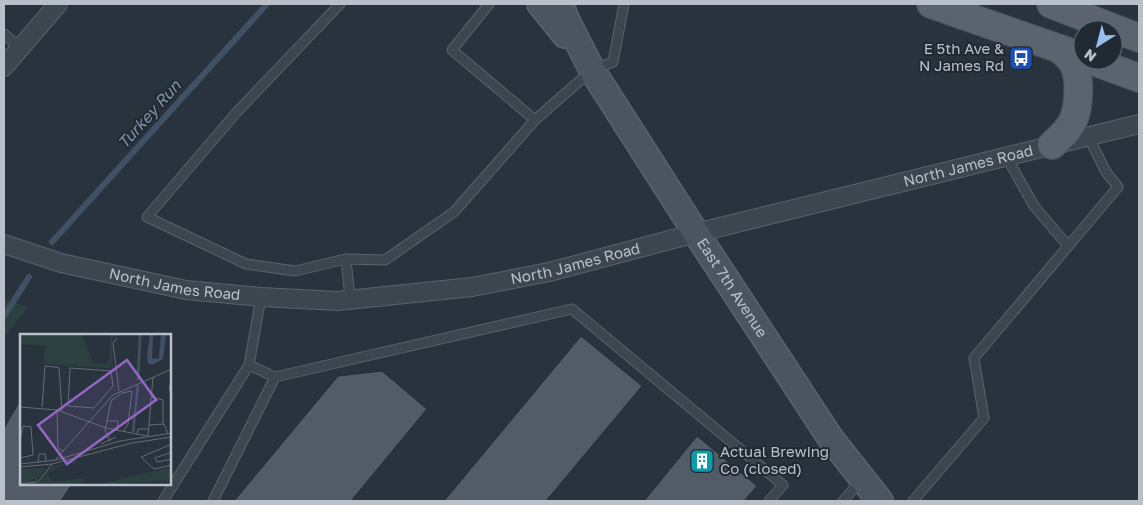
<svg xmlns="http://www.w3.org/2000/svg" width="1143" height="505" font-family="'Golos Text',sans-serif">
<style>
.green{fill:#2c4040}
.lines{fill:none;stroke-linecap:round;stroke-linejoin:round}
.stream{stroke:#415165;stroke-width:6}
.building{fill:#525c68;stroke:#232c35}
.lane-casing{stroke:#5a636c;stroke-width:11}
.street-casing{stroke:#5a636c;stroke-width:20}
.secondary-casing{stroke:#5a636c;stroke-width:28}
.primary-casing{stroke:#464e57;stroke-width:30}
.lane{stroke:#3d454e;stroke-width:9}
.street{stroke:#3d454e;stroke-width:18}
.secondary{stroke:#4b5461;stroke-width:25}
.primary{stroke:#5b646e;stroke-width:28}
.labels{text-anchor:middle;stroke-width:4;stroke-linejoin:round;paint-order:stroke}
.poi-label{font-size:15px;fill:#b9c0c9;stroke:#212a33;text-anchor:end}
.street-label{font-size:15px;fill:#b9c0c9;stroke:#212a33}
.water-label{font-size:16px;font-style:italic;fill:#7e92a8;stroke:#212a33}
.inset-river{fill:none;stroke:#415165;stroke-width:2.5}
.inset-road{fill:none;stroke:#636b76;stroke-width:1}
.view{fill:#9467c3;fill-opacity:0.15;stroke:#9467c3;stroke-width:2.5}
.inset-edge{fill:none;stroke:#b9c0c9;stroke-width:2.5}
</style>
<rect width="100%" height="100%" fill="#29333e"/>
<!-- green -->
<polygon class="green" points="4,299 28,307 4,337"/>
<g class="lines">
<!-- stream -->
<g class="stream">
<polyline points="52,242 267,4"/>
<polyline points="4,316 29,277"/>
</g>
</g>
<!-- building -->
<g class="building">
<polygon points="581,336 642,386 546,501 444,501"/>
<polygon points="382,371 427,409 351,501 234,501 338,376"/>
<polygon points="21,399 21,484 72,484 61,501 4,501 4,428"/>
<polygon points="697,436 757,486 744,501 644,501"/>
</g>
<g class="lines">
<!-- lane casing -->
<g class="lane-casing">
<g id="lane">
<polyline points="340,4 236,113 147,217 246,264 295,271 346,259 385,260 454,212 535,120 592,70 613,62 624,4"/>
<polyline points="489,4 452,50 535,120"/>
<polyline points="4,34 20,48"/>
<polyline points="1006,156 1034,206 1068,246"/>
<polyline points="346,259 350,299"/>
<polyline points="249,365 275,377"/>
<polyline points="163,501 249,365 261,297"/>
<polyline points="213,501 275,377 572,309 783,485 769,501"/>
<polyline points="843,501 862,479"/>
<polyline points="913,501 984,418 974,358 1118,187 1106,172 1088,136"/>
</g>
</g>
<!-- street casing -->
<g class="street-casing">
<g id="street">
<polyline points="4,67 58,4"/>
<path id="s1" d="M4 244 61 263 186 290 261 297 338 301 472 287 549 272 696 233 1139 124"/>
</g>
</g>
<!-- secondary casing -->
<g class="secondary-casing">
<g id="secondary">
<polyline points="540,4 565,35"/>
<path id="s2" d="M561 4 565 17 592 70 696 233 831 439 880 501"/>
</g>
</g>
<!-- primary casing -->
<g class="primary-casing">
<g id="primary">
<polyline points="931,4 1083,57"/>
<polyline points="1051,4 1139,38"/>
<polyline points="1090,60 1139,78"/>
<path d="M1052 145C1061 137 1070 129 1074 118 1079 105 1080 80 1075 67 1072 59 1066 55 1060 49"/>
</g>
</g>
<!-- lane -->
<use href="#lane" class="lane"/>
<!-- street -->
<use href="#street" class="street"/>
<!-- secondary -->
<use href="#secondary" class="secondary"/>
<!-- primary -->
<use href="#primary" class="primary"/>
</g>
<!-- icons -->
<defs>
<g id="bus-square" transform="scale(1.25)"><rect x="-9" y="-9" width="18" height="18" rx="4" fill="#1a4fb4" stroke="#212a33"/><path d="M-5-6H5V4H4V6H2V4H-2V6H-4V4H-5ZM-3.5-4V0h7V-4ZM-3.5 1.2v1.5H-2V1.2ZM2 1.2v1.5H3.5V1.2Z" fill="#fff"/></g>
<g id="building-square" transform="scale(1.25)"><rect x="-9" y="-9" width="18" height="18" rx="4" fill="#0f9aa8" stroke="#212a33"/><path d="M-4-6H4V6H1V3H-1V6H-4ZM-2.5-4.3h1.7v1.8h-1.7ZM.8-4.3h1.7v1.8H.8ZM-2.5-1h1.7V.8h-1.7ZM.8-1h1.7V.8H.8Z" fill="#fff"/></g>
</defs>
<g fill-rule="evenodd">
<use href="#bus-square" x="1021" y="58"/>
<use href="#building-square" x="702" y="461"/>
</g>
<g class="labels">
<!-- poi labels -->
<g class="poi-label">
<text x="1004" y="54">E 5th Ave &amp;<tspan x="1004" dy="17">N James Rd</tspan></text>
<text x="720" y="457" text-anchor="start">Actual Brewing<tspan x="720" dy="17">Co (closed)</tspan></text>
</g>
<!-- street labels -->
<g class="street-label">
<text dy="5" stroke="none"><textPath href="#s1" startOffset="986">North James Road</textPath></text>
<text dy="5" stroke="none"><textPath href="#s1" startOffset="581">North James Road</textPath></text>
<text dy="5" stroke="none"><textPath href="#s1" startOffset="176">North James Road</textPath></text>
<text dy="5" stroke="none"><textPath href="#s2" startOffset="332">East 7th Avenue</textPath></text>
</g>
<!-- water labels -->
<g class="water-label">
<text transform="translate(149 114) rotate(-48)" y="6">Turkey Run</text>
</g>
</g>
<!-- overview -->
<g transform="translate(20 334)">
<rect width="151" height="151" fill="#29333e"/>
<path d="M0 0H62L73 29 86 30 89 26 90 1 111 0 92 3 93 33 87 34 24 30 25 12 0 10ZM119 0 122 1 120 42 116 43ZM55 126 59 128 36 134 27 141 33 148 64 144 63 148 52 151H0V135L25 134 15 149 17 151 32 133ZM151 134V147L77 151 143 135Z" fill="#2c4040"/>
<path d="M130 0H133L132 25 139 24 141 0H146L143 25 132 31 128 29 127 21Z" fill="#415165"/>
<path class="inset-river" d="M118 46 120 0M113 98 118 51"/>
<path class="inset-road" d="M97 4 93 9 99 57M50 34 91 37 93 52 74 74 48 72ZM152 51 149 52 152 66M132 63 143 66V89M0 73 37 76 86 94 127 102M22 73 25 32 35 33 39 34 42 77M37 76 38 114 43 117M87 87H98L97 97M129 91 144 90 148 100M117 101 118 95H128M128 102 133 43M0 106 3 92 11 93 13 121 0 124M90 107 85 96 91 67 102 59 112 57 108 90 103 98M81 110 96 103M152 110 121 123 134 135 152 131M152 118 135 124 137 128 152 125M35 126 93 61 152 35M18 128 19 120H25L26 128M0 130 36 126 100 107 152 99M0 133 32 130 112 109 152 103M0 150 18 148 32 130"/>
<path class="view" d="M107 26 136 66 47 130 18 91Z"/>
<rect width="151" height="151" class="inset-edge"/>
</g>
<!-- border -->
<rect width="1143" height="505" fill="none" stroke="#b9c0c9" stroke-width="10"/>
<!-- north arrow -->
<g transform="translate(1098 45) rotate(216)"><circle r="24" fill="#212a33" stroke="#5e666f"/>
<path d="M0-4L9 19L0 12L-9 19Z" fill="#9abdec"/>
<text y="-8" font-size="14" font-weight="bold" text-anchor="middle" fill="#b9c0c9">N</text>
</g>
</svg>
